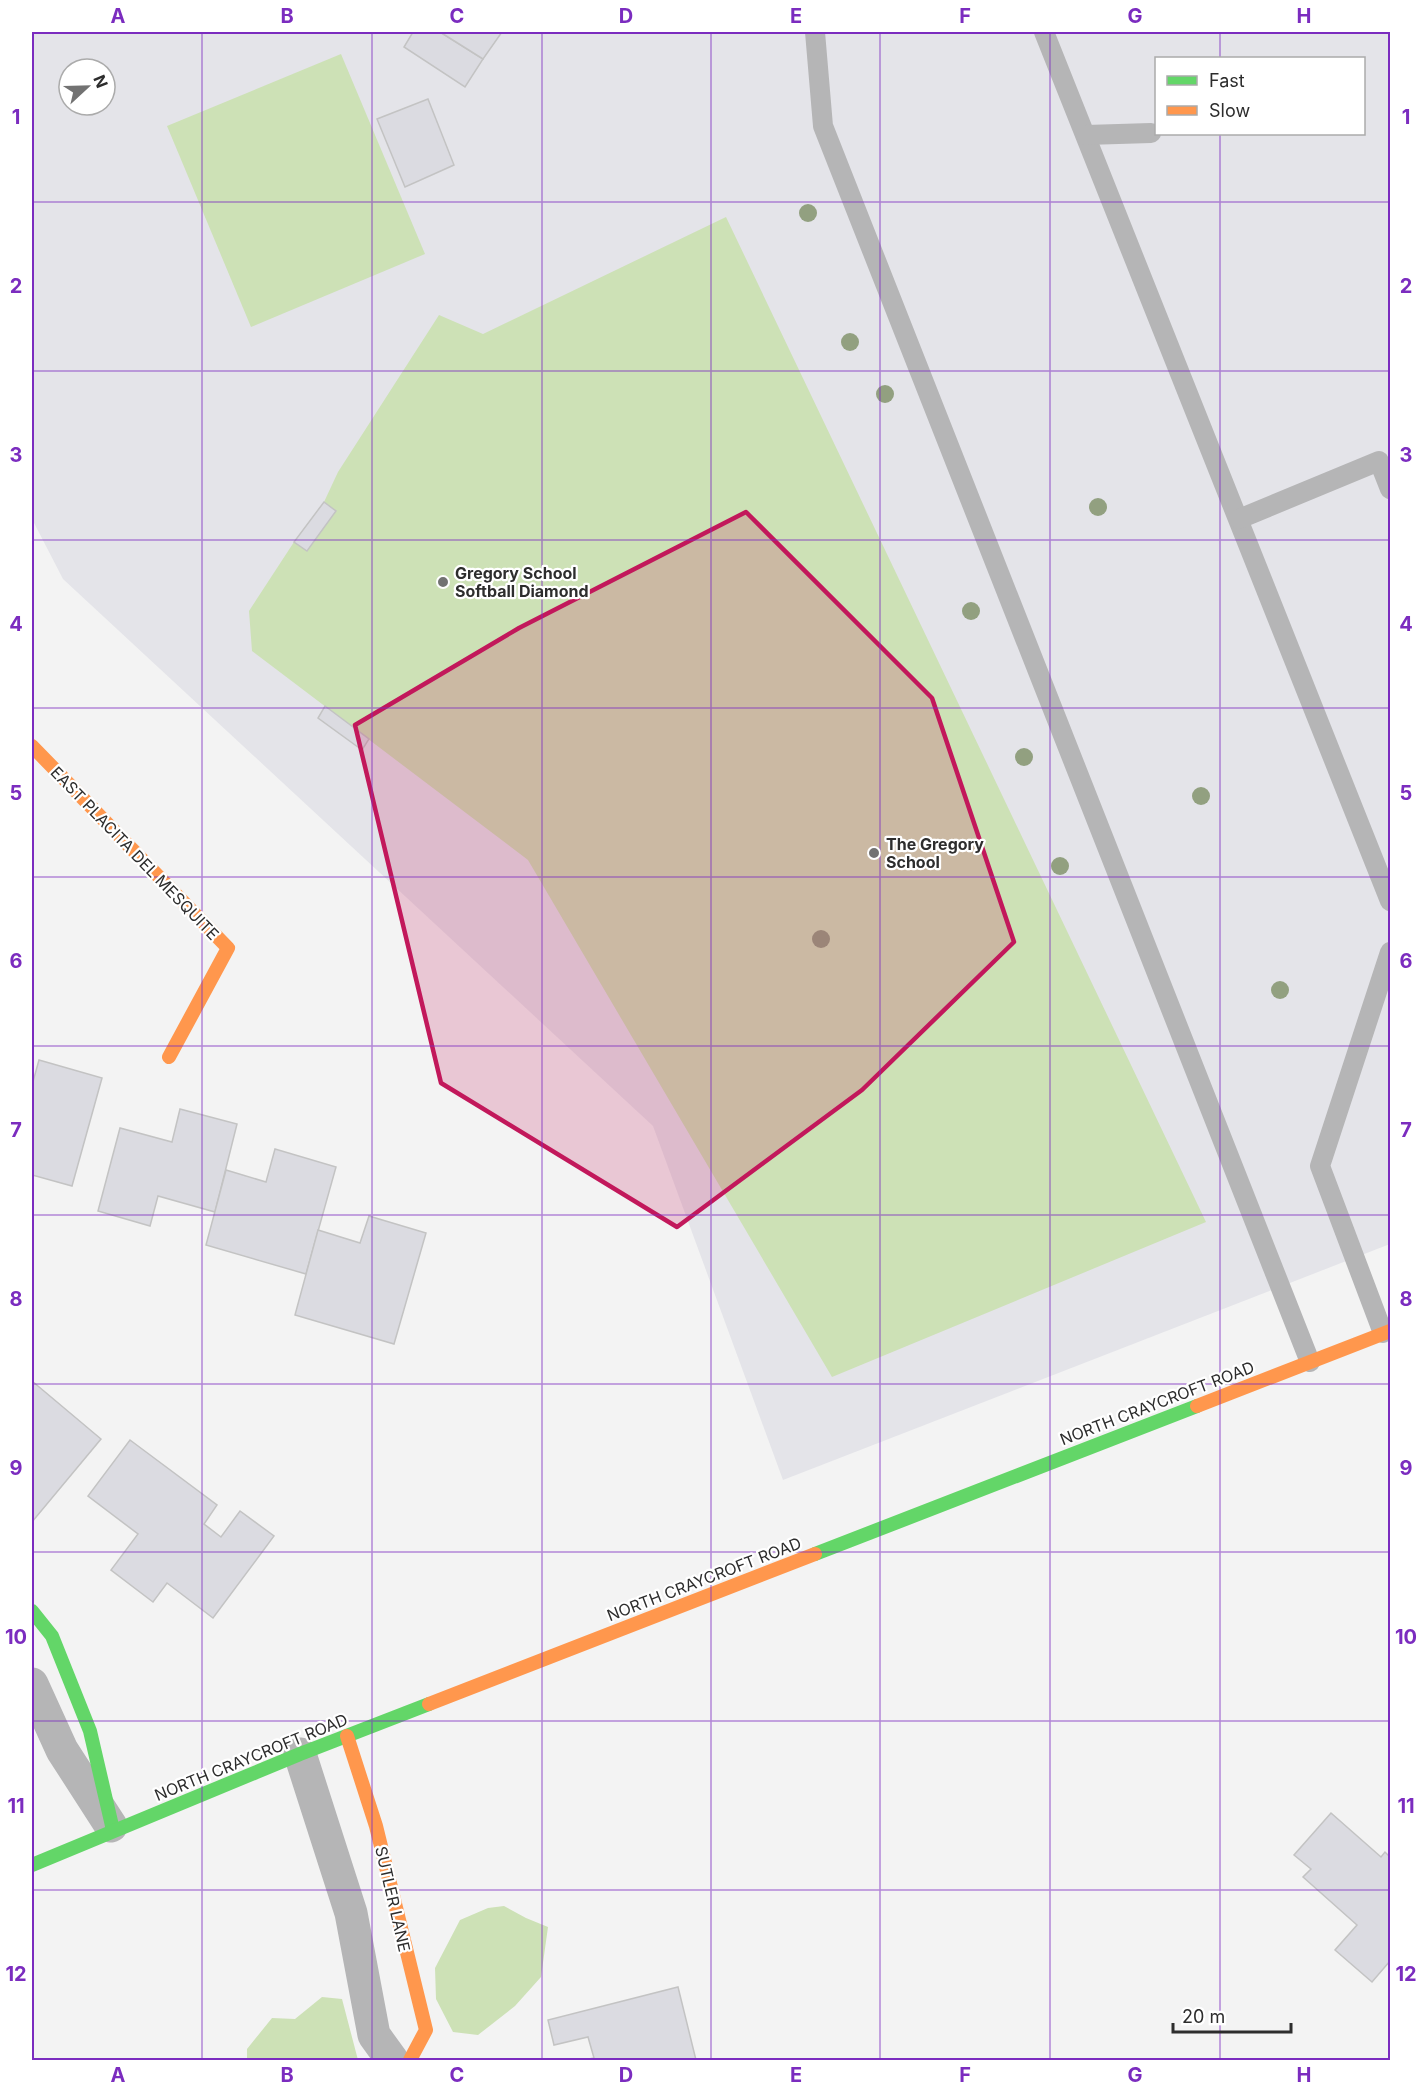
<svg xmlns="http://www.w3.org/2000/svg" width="1422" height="2092" font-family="Inter,sans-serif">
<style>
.built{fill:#e4e4e9;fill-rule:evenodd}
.green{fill:#cde1b6}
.building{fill:#dbdbe1;stroke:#c3c3c3;stroke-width:1.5}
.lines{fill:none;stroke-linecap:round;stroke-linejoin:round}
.lane{stroke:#b5b5b6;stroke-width:20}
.street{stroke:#b5b5b6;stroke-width:33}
.fast{stroke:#63d668;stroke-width:14}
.slow{stroke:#ff974d;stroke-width:14}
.tree{fill:#92a080}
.marked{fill:#c2185b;fill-opacity:0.2;stroke:#c2185b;stroke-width:4.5;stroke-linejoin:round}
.grid{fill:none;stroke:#7b2cbf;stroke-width:1.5;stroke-opacity:0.55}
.poi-dot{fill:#727272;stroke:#fff;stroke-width:2}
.labels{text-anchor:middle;stroke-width:4.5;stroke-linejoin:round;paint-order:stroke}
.poi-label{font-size:16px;font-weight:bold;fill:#2d2d2d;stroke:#fff;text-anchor:start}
.street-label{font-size:16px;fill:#2d2d2d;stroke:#fff}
.neatline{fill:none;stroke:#7b2cbf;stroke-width:2}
.grid-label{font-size:20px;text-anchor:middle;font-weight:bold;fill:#7b2cbf}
</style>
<rect width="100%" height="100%" fill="#f3f3f3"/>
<!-- built -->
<path class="built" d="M32 32H1390V1244L783 1480 653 1126 63 579 32 519ZM1156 58H1364V134H1156ZM69 69H105V105H69Z"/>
<!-- green -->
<g class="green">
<polygon points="341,54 425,254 251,327 167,126"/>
<polygon points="726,217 1206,1222 832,1377 528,860 252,651 249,611 294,542 324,502 338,472 439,315 483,334"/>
<polygon points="504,1906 526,1918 548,1927 541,1977 515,2006 478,2035 453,2032 436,1999 435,1968 460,1920 488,1908"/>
<polygon points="322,1997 342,1999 358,2060 247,2060 247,2049 272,2018 295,2019"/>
</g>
<!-- building -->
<g class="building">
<polygon points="413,32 440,32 483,59 465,87 404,47"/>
<polygon points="440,32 502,32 483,59"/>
<polygon points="428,99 454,165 405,187 377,119"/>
<polygon points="324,502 336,511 307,551 294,542"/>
<polygon points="325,706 369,739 362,750 318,718"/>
<polygon points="39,1060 102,1078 72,1186 32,1175 32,1085"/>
<polygon points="180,1109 237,1124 215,1212 158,1196 150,1226 98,1211 120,1128 172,1142"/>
<polygon points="275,1149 336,1167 306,1274 206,1245 226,1170 266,1182"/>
<polygon points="369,1216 426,1233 394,1344 295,1315 318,1230 360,1243"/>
<polygon points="32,1381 101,1439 32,1522"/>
<polygon points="130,1440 217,1505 204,1524 221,1537 240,1511 274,1536 213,1618 167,1583 153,1602 111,1570 138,1534 88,1496"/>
<polygon points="1331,1813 1381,1857 1385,1852 1390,1857 1390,1961 1372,1982 1335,1950 1357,1925 1303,1877 1311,1869 1294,1855"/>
<polygon points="678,1987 696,2060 584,2060 594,2058 588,2037 554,2045 548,2020"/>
</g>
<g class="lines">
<!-- lane -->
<g class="lane">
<polyline points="815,32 823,126 1310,1362"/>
<polyline points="1044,32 1390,901"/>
<polyline points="1086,135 1151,133"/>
<polyline points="1239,519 1379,461 1390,489"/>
<polyline points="1383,1333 1320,1166 1390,952"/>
</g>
<!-- street -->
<g class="street">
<polyline points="32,1684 62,1750 111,1826"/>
<polyline points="300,1754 351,1913 374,2035 392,2060"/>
</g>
<!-- fast -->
<g class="fast">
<polyline points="815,1554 1197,1406"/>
<polyline points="32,1611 52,1636 90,1731 113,1830"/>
<polyline points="32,1865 300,1754 429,1704"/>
</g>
<!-- slow -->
<g class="slow">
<polyline points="32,746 228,948 169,1057"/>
<polyline points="1197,1406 1390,1331"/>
<polyline points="429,1704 815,1554"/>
<polyline points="347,1736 376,1826 426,2030 410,2060"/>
</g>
</g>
<!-- trees -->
<g class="tree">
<circle cx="808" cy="213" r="9"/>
<circle cx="850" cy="342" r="9"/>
<circle cx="885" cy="394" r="9"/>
<circle cx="1098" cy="507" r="9"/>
<circle cx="971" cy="611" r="9"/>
<circle cx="1024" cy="757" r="9"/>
<circle cx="1201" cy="796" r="9"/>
<circle cx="1060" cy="866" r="9"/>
<circle cx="821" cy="939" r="9"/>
<circle cx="1280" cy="990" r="9"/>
</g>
<!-- marked area -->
<path class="marked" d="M746 512 932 698 1014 942 862 1090 677 1227 441 1083 355 725 519 628Z"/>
<!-- grid -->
<path class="grid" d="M202 32V2060M372 32V2060M542 32V2060M711 32V2060M880 32V2060M1050 32V2060M1220 32V58M1220 134V2060M32 202H1390M32 371H1390M32 540H1390M32 708H1390M32 877H1390M32 1046H1390M32 1215H1390M32 1384H1390M32 1552H1390M32 1721H1390M32 1890H1390"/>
<!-- markers -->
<g class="poi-dot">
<circle cx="443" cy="582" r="6"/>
<circle cx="874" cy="853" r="6"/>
</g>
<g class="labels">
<!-- poi labels -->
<g class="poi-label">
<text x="455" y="579">Gregory School<tspan x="455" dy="18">Softball Diamond</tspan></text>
<text x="886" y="850">The Gregory<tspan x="886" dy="18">School</tspan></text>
</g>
<!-- street labels -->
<g class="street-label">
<text transform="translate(135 853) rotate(46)" y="6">EAST PLACITA DEL MESQUITE</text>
<text transform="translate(1157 1403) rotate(-21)" y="6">NORTH CRAYCROFT ROAD</text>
<text transform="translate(704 1579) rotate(-21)" y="6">NORTH CRAYCROFT ROAD</text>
<text transform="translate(251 1757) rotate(-22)" y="6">NORTH CRAYCROFT ROAD</text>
<text transform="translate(393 1899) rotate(77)" y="6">SUTLER LANE</text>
</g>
</g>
<!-- border -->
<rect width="1422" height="2092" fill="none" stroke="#ffffff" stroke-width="66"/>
<!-- legend -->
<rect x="1155" y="57" width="210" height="78" fill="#ffffff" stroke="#ababab" stroke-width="1.5"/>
<rect x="1167" y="76" width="30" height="9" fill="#63d668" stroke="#ababab" stroke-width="1.5"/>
<text x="1209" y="87" font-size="18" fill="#2d2d2d">Fast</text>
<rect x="1167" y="106" width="30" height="9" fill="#ff974d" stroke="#ababab" stroke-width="1.5"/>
<text x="1209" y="117" font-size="18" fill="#2d2d2d">Slow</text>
<!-- north arrow -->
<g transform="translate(87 87) rotate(68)"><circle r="28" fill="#ffffff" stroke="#ababab" stroke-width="1.5"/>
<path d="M0-4.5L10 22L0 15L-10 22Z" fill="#727272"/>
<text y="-9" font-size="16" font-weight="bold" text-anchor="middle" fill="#2d2d2d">N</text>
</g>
<!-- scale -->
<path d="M1173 2023v9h118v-9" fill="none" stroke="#2d2d2d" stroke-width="3"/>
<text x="1182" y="2023" font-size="18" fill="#2d2d2d" stroke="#ffffff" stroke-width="4.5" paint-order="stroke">20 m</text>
<rect x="33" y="33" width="1356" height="2026" class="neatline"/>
<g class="grid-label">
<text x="118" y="23">A</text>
<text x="287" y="23">B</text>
<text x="457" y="23">C</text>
<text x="626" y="23">D</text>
<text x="796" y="23">E</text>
<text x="965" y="23">F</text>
<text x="1135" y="23">G</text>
<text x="1304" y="23">H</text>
<text x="16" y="124">1</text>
<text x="1406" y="124">1</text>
<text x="16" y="293">2</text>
<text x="1406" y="293">2</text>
<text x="16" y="462">3</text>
<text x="1406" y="462">3</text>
<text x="16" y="631">4</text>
<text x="1406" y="631">4</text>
<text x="16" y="800">5</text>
<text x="1406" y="800">5</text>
<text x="16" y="968">6</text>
<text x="1406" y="968">6</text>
<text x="16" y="1137">7</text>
<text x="1406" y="1137">7</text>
<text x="16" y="1306">8</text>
<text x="1406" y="1306">8</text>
<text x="16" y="1475">9</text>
<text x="1406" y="1475">9</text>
<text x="16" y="1644">10</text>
<text x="1406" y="1644">10</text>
<text x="16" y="1813">11</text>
<text x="1406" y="1813">11</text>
<text x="16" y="1981">12</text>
<text x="1406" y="1981">12</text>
<text x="118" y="2082">A</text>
<text x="287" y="2082">B</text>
<text x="457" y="2082">C</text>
<text x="626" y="2082">D</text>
<text x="796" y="2082">E</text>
<text x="965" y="2082">F</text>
<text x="1135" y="2082">G</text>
<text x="1304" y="2082">H</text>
</g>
</svg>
